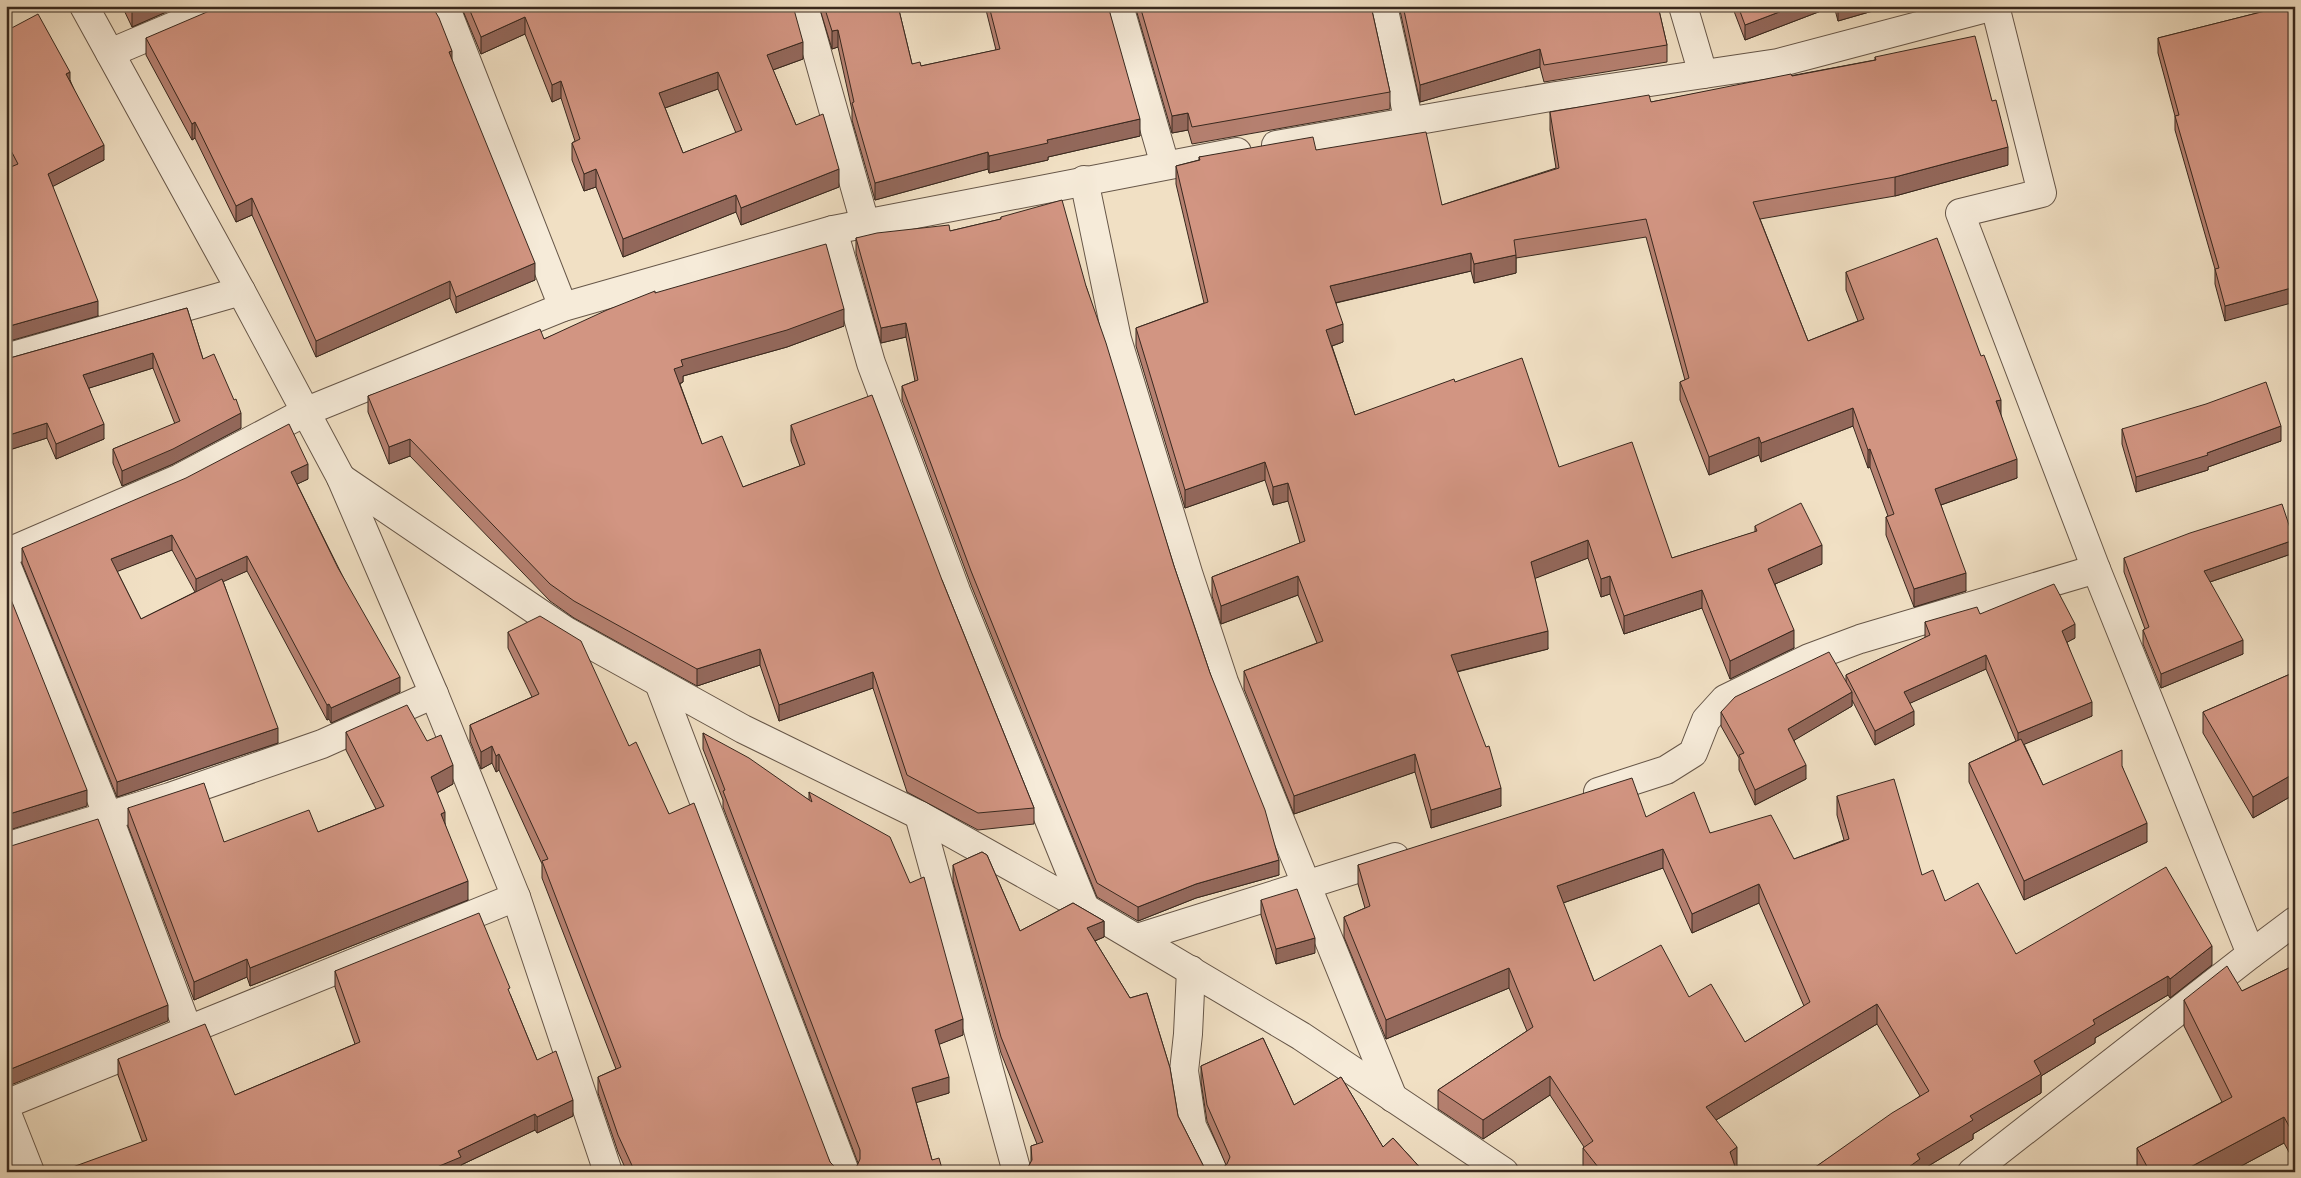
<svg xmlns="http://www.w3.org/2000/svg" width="2301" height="1178" font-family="Cardo,serif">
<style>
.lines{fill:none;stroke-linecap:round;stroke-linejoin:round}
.minor-casing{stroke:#665648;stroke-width:30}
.minor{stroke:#f6ebd9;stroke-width:28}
.wall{fill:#b58070;stroke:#38281e;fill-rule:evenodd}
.shaded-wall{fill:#93685b;stroke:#38281e}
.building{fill:#d29582;stroke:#38281e;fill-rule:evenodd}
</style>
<rect width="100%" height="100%" fill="#f1e0c4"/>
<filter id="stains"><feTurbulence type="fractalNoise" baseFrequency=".004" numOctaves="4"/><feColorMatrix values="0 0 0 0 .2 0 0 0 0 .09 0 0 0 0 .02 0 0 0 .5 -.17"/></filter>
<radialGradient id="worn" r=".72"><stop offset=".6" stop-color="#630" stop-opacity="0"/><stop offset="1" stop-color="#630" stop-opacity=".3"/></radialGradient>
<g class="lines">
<!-- minor casing -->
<g class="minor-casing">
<g id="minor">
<polyline points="84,6 241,291 341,478 434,694 516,897 608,1172"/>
<polyline points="445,6 563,307"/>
<polyline points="804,6 865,223"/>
<polyline points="1119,6 1165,165"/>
<polyline points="1383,6 1409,122"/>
<polyline points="1683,6 1703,74"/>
<polyline points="110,53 221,6"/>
<polyline points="1276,145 1556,96 1778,63 1994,6"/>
<polyline points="1084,180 1117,339 1189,576 1224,682 1393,1098"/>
<polyline points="833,230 871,363 956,591 1085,908"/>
<polyline points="6,358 241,291"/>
<polyline points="341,478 566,631 743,729 919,815 1085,908 1301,1036 1504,1172"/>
<polyline points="6,553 180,478 307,411 563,307 833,230 1237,152"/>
<polyline points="6,564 108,816 188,1030"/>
<polyline points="659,683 845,1172"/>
<polyline points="1598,792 1666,770 1693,753 1706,720 1725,699 1809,658 1860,639 2096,569"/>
<polyline points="919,815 1017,1172"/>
<polyline points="6,847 170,797 322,744 434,694"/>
<polyline points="1137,938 1395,857"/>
<polyline points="2251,954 2295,921"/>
<polyline points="1191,970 1188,1034 1184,1071 1192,1126 1214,1172"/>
<polyline points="6,1104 516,897"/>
<polyline points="6,1111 30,1172"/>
<polyline points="1972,1172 2251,954 2096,569 1960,213 2042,193 1995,6"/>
</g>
</g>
<!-- minor -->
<use href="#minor" class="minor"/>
</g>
<!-- wall -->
<g class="wall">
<polygon points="122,6 180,6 132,27"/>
<path d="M461 6H793L803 59 773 70 796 125 839 187 741 225 736 212 623 257 596 187 584 191 572 160V143L575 141 561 98 552 102 525 34 481 54ZM718 89 736 133 683 153 665 108Z"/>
<polygon points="819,6 898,6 912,64 921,66 996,50 985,6 1108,6 1140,136 1048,157 1048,160 989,173 988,169 875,200 852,120 852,110 838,47 832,49"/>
<polygon points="1135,6 1371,6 1390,92 1390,109 1192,144 1188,130 1172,133"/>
<polygon points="1399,6 1658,6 1667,45 1667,62 1544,82 1540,67 1420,102"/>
<polygon points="1732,6 1834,6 1745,40"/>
<polygon points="1834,6 1890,6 1838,21"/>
<polygon points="2285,6 2225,321 2215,284 2215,269 2175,130 2175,116 2158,53 2158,38"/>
<polygon points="6,31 70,80 104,160 52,186 98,316 6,156"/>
<polygon points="146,38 452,60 535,280 456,313 450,298 316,357 252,215 236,222 195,138 192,140 146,55"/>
<polygon points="1875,57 2008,165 1895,196 1760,219 1808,341 1858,321 1846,290 1846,272 2001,415 2017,478 1941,505 1966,591 1914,607 1886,535 1886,517 1888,516 1870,467 1868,468 1853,426 1761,462 1759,455 1709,475 1680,400 1680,382 1685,380 1646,237 1516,258 1516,273 1474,283 1471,271 1336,303 1343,342 1332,346 1355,415 1455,382 1559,467 1672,558 1755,532 1755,526 1822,564 1775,584 1794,648 1730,679 1702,608 1624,634 1610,594 1601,597 1588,558 1535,578 1548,649 1457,672 1501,806 1431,828 1415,772 1294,814 1244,689 1244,671 1317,643 1298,595 1221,624 1212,596 1212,577 1300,543 1288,501 1273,505 1265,480 1185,508 1136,346 1136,328 1204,303 1176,184 1176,166 1199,160 1199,157 1316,150 1442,205 1556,168 1550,130 1550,112 1651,102 1875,60"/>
<polygon points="1001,217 1086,286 1174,566 1210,673 1279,875 1196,898 1138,921 1097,897 971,585 902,400 902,386 915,381 906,337 881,343 856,253 856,238 950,231 1001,219"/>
<polygon points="655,293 844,326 787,347 683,376 683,382 680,384 702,444 743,487 800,466 791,441 791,425 942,580 1034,808 1034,824 978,830 907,792 873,688 779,721 760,665 697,686 574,618 550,601 410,456 389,464 368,412 368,396 544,339"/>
<polygon points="187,308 203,359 241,428 173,464 122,486 113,463 113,449 175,424 153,368 89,388 104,439 56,459 47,438 6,451 6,358 10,358"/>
<polygon points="2122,429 2281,441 2208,467 2208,470 2136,492 2122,444"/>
<path d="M308 479 297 484 400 692 331 723 329 719 327 720 247 571 223 581 278 743 117 797 22 563V548ZM172 550 195 592 141 619 117 571Z"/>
<polygon points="2294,553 2210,582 2243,654 2161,688 2143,644 2143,630 2145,629 2124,572 2124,558"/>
<polygon points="1980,614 2075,638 2067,642 2092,716 2024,744 2043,785 2122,766 2147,842 2024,900 1969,782 1969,763 2016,741 1986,669 1910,703 1914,725 1875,745 1852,700 1852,706 1794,740 1806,779 1755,805 1739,770 1739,758 1721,726 1721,712 1846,682 1846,675 1925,638 1925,622"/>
<polygon points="508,632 629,746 669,814 830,1162 836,1168 842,1171 850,1171 857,1166 858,1163 723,807 723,800 703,749 703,733 809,800 809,792 963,1035 939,1044 949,1093 916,1102 932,1160 943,1172 627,1172 618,1152 598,1093 598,1077 616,1069 542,878 542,864 499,770 496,772 492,763 481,769 470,741 470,725 532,697 508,648"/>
<polygon points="2295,672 2295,794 2253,818 2203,733 2203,712"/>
<polygon points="346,732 427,741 453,784 437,793 445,824 468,900 250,986 247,977 194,1000 128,826 128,808 224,842 318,832 376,809 346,750"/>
<path d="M1837 796 1922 875 1945 901 2016 954 2212 965 2170 998 2168 995 2095 1038V1043L2041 1076V1093L1973 1134V1139L1920 1171V1172H1814V1168L1920 1096 1877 1024 1716 1120 1737 1166 1735 1167 1737 1172H1587L1583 1167V1148L1584 1147 1550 1095 1483 1139 1438 1109V1090L1527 1031 1509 988 1386 1039 1344 937V917L1365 908 1358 884V865L1646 817 1710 833 1794 859 1844 840 1837 815ZM1663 868 1692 933 1759 903 1804 1006 1745 1042 1689 997 1594 981 1563 903Z"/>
<polygon points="982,852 987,855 1020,931 1073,903 1104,921 1104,937 1095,941 1130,998 1147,993 1170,1068 1178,1116 1205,1169 1212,1171 1220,1170 1226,1165 1207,1121 1201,1082 1201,1066 1263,1038 1294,1105 1341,1077 1383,1147 1393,1138 1424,1172 1001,1172 1009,1169 1022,1171 1028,1167 1031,1163 1031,1146 1037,1144 1001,1053 953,881 953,865"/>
<polygon points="1261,900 1315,953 1276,964 1261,915"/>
<polygon points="2295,965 2295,1163 2284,1143 2230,1172 2137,1172 2137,1148 2222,1102 2184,1026 2184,1000 2242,991"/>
<polygon points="335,971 510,994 537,1060 573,1116 537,1133 535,1130 461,1165 461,1172 142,1141 118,1075 118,1059 235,1095 355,1044 335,987"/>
</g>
<!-- shaded-wall -->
<g class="shaded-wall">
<polygon points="141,6 180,6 132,27 132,10"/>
<polygon points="1795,6 1834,6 1745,40 1745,25"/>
<polygon points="1838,6 1890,6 1838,21"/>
<polygon points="525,17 525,34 481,54 481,37"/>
<polygon points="838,30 838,47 832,49 832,31"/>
<polygon points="803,42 803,59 767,72 767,55"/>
<polygon points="1540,49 1540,67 1420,102 1420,85"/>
<polygon points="452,51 452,67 449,52"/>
<polygon points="70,72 70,87 66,74"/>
<polygon points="718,72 718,89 659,110 659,93"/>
<polygon points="561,81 561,98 552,102 552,85"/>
<polygon points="1188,113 1188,130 1172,133 1172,116"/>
<polygon points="1140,119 1140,136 1048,157 1048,160 989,173 989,156 1047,140"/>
<polygon points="195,122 195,138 192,140 192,124"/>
<polygon points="104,145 104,160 48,189 48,174"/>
<polygon points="2008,147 2008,165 1895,196 1895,177"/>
<polygon points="988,152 988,169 875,200 875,183"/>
<polygon points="596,169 596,187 584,191 584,174"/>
<polygon points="839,169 839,187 741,225 741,208"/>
<polygon points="736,195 736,212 623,257 623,239"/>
<polygon points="252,198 252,215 236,222 236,206"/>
<polygon points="1471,253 1471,271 1330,304 1330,286"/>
<polygon points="1516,255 1516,273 1474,283 1474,264"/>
<polygon points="535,263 535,280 456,313 456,297"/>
<polygon points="450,281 450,298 316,357 316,341"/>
<polygon points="2295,287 2295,302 2225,321 2225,306"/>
<polygon points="98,301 98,316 6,342 6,327"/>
<polygon points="844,309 844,326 787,347 683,376 683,382 674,386 674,369 681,360"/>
<polygon points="906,323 906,337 881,343 881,328"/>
<polygon points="1343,324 1343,342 1326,348 1326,330"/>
<polygon points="153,353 153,368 83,390 83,375"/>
<polygon points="2001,400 2001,418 1996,401"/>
<polygon points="1853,408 1853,426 1761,462 1761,443"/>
<polygon points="241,413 241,428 173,464 122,486 122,471"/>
<polygon points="47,423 47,438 6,451 6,436"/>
<polygon points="104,424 104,439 56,459 56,444"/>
<polygon points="2281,426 2281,441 2208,467 2208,470 2136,492 2136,477 2207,453"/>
<polygon points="1759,437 1759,455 1709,475 1709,457"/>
<polygon points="410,439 410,456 389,464 389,447"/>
<polygon points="1870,449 1870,467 1868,468 1868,450"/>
<polygon points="2017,459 2017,478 1935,507 1935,489"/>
<polygon points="1265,462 1265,480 1185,508 1185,490"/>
<polygon points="308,464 308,479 291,487 291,472"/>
<polygon points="1288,483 1288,501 1273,505 1273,487"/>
<polygon points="172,535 172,550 111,574 111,559"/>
<polygon points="1588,540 1588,558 1531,580 1531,562"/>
<polygon points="2294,540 2294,553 2204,584 2204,571"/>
<polygon points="1822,545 1822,564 1768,587 1768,569"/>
<polygon points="247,556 247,571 196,594 196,579"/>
<polygon points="1966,573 1966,591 1914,607 1914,589"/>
<polygon points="1298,576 1298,595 1221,624 1221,606"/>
<polygon points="1610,576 1610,594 1601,597 1601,579"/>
<polygon points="1702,590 1702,608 1624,634 1624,616"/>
<polygon points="2075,624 2075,638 2062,645 2062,631"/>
<polygon points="1794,630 1794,648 1730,679 1730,661"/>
<polygon points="1548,631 1548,649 1451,673 1451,655"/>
<polygon points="2243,640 2243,654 2161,688 2161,674"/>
<polygon points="760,649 760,665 697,686 697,669"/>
<polygon points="1986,655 1986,669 1904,706 1904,692"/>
<polygon points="873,672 873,688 779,721 779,705"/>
<polygon points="400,677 400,692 331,723 331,708"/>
<polygon points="1852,692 1852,706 1788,744 1788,729"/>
<polygon points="2092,702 2092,716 2018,747 2018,733"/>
<polygon points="329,704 329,719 327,720 327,705"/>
<polygon points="1914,711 1914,725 1875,745 1875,731"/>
<polygon points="278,728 278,743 117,797 117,782"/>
<polygon points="492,746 492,763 481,769 481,752"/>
<polygon points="499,754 499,770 496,772 496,756"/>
<polygon points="1415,754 1415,772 1294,814 1294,796"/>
<polygon points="453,765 453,784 431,796 431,777"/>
<polygon points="1806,765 1806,779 1755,805 1755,790"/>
<polygon points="2295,773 2295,794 2253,818 2253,797"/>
<polygon points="1501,788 1501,806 1431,828 1431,810"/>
<polygon points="87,790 87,806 6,831 6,815"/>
<polygon points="445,812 445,831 441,814"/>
<polygon points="2147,823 2147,842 2024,900 2024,881"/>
<polygon points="1663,849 1663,868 1557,905 1557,886"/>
<polygon points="1279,860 1279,875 1196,898 1138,921 1138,907 1196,884"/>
<polygon points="468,881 468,900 250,986 250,968"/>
<polygon points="1759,884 1759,903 1692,933 1692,914"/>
<polygon points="1104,921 1104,937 1087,944 1087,928"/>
<polygon points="1315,938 1315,953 1276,964 1276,949"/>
<polygon points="2212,946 2212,965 2170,998 2170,979"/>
<polygon points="247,959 247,977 194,1000 194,982"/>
<polygon points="1509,968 1509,988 1386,1039 1386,1020"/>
<polygon points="2168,976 2168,995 2095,1038 2095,1043 2041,1076 2041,1093 1973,1134 1973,1139 1920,1171 1920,1172 1902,1172 1917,1154 1970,1116 2034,1061 2093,1020"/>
<polygon points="1877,1004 1877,1024 1706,1126 1706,1107"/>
<polygon points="168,1005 168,1021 6,1087 6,1071"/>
<polygon points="963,1019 963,1035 935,1046 935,1030"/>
<polygon points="1550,1076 1550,1095 1483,1139 1483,1120"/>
<polygon points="949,1077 949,1093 912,1104 912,1088"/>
<polygon points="573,1100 573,1116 537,1133 537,1117"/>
<polygon points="535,1114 535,1130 461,1165 461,1172 425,1172 458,1151"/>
<polygon points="2284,1117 2284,1143 2230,1172 2181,1172"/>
<polygon points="1737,1147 1737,1166 1730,1171 1730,1152"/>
</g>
<!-- building -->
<g class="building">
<polygon points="130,6 141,6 132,10"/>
<polygon points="221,6 432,6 439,18 452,51 449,52 535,263 456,297 450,281 316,341 252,198 236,206 195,122 192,124 146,38"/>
<path d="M468 6H793L803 42 767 55 796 125 823 114 839 169 741 208 736 195 623 239 596 169 584 174 572 143 580 139 561 81 552 85 525 17 481 37ZM718 72 742 130 683 153 659 93Z"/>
<polygon points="824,6 898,6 912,64 920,62 921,66 1000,49 989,6 1108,6 1140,119 1047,140 1048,143 989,156 988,152 875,183 852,103 854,102 838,30 832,31"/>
<polygon points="1140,6 1371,6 1390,92 1192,127 1188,113 1172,116"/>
<polygon points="1403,6 1658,6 1667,45 1544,65 1540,49 1420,85"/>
<polygon points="1738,6 1795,6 1745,25"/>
<polygon points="2285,6 2295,6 2295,287 2225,306 2215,269 2219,268 2175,116 2179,115 2158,38"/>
<polygon points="38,14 70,72 66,74 104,145 48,174 98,301 6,327 6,169 18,164 6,141 6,31"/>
<polygon points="1975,36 1992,101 1996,100 2008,147 1895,177 1753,202 1808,341 1864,319 1846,272 1937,238 1981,356 1984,355 2001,400 1996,401 2017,459 1935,489 1966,573 1914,589 1886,517 1894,514 1870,449 1868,450 1853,408 1761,443 1759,437 1709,457 1680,382 1689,378 1646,219 1514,240 1516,255 1474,264 1471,253 1330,286 1343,324 1326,330 1355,415 1454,379 1455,382 1522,358 1559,467 1632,442 1672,558 1757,531 1755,526 1801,503 1822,545 1768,569 1794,630 1730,661 1702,590 1624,616 1610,576 1601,579 1588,540 1531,562 1548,631 1451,655 1486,747 1489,746 1501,788 1431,810 1415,754 1294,796 1244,671 1323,641 1298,576 1221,606 1212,577 1305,541 1288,483 1273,487 1265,462 1185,490 1136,328 1208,302 1176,166 1200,160 1199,157 1313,137 1316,150 1426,132 1442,205 1559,168 1550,112 1649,95 1651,102 1791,74 1792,76 1876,60 1875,57"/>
<polygon points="1062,200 1086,286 1106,343 1174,566 1210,673 1265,810 1279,860 1196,884 1138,907 1097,883 971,571 902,386 918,380 906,323 881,328 856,238 877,233 949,225 950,231 1001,219 1001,217"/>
<polygon points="826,244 844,309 787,330 681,360 683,366 674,369 702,444 722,436 743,487 805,464 791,425 872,395 942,580 1034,808 978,813 907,775 873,672 779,705 760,649 697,669 574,601 550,584 410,439 389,447 368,396 540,329 544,339 607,310 655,291 655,293"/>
<polygon points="187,308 203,359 214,354 234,400 236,399 241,413 173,449 122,471 113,449 180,421 153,353 83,375 104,424 56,444 47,423 6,436 6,358 10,358"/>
<polygon points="2266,382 2281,426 2207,453 2208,455 2136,477 2122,429 2206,404"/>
<polygon points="289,424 308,464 291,472 338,568 400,677 331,708 329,704 327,705 247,556 196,579 172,535 111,559 141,619 222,579 278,728 117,782 22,548 186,478"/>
<polygon points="2282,504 2294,540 2204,571 2243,640 2161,674 2143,630 2149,627 2124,558 2190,533"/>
<polygon points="2054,584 2075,624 2062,631 2092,702 2018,733 1986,655 1904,692 1914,711 1875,731 1846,675 1930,635 1925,622 1977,607 1980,614"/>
<polygon points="6,587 87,790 6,815"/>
<polygon points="540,616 581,641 629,746 636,742 669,814 694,803 830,1162 836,1168 842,1171 850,1171 857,1166 860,1159 860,1150 723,791 725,790 703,733 749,758 812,802 809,792 890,837 910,883 924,877 963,1019 935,1030 949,1077 912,1088 932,1160 939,1158 943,1172 635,1172 618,1135 598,1077 621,1067 542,861 548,859 499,754 496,756 492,746 481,752 470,725 539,694 508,632"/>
<polygon points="1829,652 1852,692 1788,729 1806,765 1755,790 1739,755 1744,753 1721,712 1735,697"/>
<polygon points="2295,672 2295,773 2253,797 2203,712"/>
<polygon points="407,705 427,741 441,735 453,765 431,777 445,812 441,814 468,881 250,968 247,959 194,982 128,808 204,783 224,842 309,810 318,832 384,806 346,732"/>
<polygon points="2021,739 2043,785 2122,750 2122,766 2147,823 2024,881 1969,763"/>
<path d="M1632 778 1646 817 1694 792 1710 833 1771 815 1794 859 1849 839 1837 796 1894 779 1922 875 1933 870 1945 901 1978 883 2016 954 2166 867 2212 946 2170 979 2168 976 2093 1020 2095 1024 2034 1061 2041 1074 1970 1116 1973 1120 1917 1154 1920 1159 1902 1172H1816L1814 1168 1892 1113 1929 1091 1877 1004 1706 1107 1737 1147 1730 1152 1737 1172H1602L1583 1148 1593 1141 1550 1076 1483 1120 1438 1090 1533 1027 1509 968 1386 1020 1344 917 1370 906 1358 865ZM1663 849 1692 914 1759 884 1810 1002 1745 1042 1711 984 1689 997 1661 945 1594 981 1557 886Z"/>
<polygon points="98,819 168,1005 6,1071 6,846 11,846"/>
<polygon points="982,852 987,855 1020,931 1073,903 1104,921 1087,928 1130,998 1147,993 1170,1068 1178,1116 1205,1169 1212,1171 1220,1170 1227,1164 1230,1157 1207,1105 1201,1066 1263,1038 1294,1105 1341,1077 1383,1147 1393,1138 1424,1172 1001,1172 1009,1169 1022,1171 1028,1167 1032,1160 1031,1146 1043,1142 1001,1037 953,865"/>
<polygon points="1297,889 1315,938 1276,949 1261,900"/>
<polygon points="479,913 510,988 508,989 537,1060 556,1051 573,1100 537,1117 535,1114 458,1151 461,1157 425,1172 59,1172 147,1140 118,1059 205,1024 235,1095 360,1042 335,971"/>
<polygon points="2295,965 2295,1137 2284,1117 2181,1172 2150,1172 2137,1148 2232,1097 2184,1000 2227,966 2242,991"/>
<polygon points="6,1163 9,1172 6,1172"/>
</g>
<!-- margin -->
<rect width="2301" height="1178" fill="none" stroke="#f1e0c4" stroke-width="25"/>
<rect x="8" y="8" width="2286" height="1163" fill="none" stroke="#38281e" stroke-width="2.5"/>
<rect x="12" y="12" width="2276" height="1153" fill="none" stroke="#38281e"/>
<rect width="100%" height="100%" filter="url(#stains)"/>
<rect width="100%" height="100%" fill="url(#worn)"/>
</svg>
